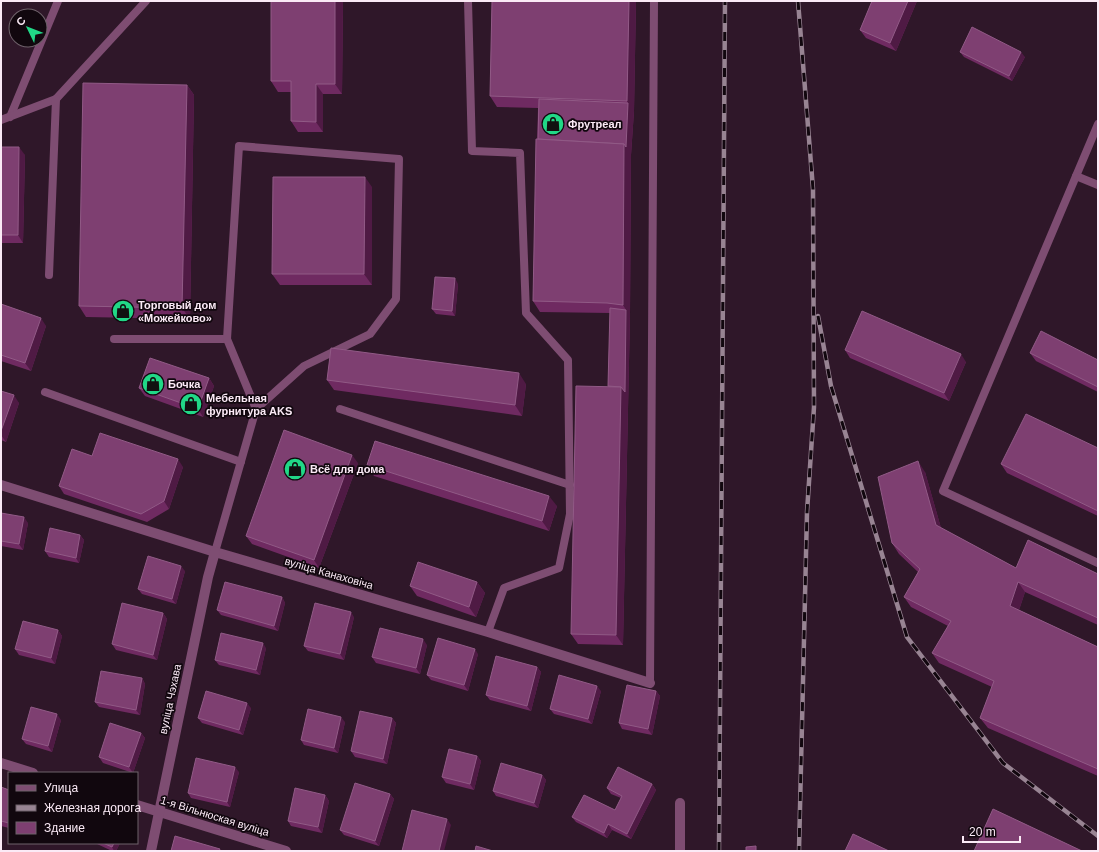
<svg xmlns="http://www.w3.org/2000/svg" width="1099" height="852" font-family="Helvetica,sans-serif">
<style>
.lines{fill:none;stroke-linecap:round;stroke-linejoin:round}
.lane{stroke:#7e4d72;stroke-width:8}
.street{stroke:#7e4d72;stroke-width:10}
.rail-casing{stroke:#988493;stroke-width:4.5}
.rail{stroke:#11070e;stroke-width:3;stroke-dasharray:9;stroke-linecap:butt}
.wall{fill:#6f2a61}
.shaded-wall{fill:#4f1a44}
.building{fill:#7e3f71;stroke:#915a86}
.labels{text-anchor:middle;stroke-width:3.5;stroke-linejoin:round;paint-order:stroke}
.poi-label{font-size:11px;font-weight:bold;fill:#fbeaf6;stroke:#11070e;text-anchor:start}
.street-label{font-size:11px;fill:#fbeaf6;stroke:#11070e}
</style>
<rect width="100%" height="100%" fill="#2f1729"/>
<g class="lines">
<!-- lane -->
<g class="lane">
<polyline points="468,1 472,151 520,153 526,313 568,360 570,514 559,568 504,588 488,632"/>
<polyline points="10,117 58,1"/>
<polyline points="1,120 56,99 146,1"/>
<polyline points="1098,124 943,491 1098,563"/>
<polyline points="1076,176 1098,185"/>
<polyline points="49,275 56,99"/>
<polyline points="114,339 227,339"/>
<polyline points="45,392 241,462"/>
<polyline points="340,409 570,485"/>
<polyline points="215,552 256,409 227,339 239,146 399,159 396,299 370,334 304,366 256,409"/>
<polyline points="650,683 654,1"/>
</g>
<!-- street -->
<g class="street">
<polyline points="1,485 215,552 488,632 650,683"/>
<polyline points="1,763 33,773"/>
<polyline points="137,805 286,851"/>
<polyline points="151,851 208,577 215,552"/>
<polyline points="680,851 680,803"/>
</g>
<!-- rail casing -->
<g class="rail-casing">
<g id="rail">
<polyline points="798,1 813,189 814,407 807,512 799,851"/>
<polyline points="818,316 831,386 907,637 1003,763 1098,836"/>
<polyline points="719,851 725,1"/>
</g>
</g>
<!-- rail -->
<use href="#rail" class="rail"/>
</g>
<!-- wall -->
<g class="wall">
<polygon points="343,1 342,94 323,94 323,132 298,132 291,121 291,92 278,92 271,81"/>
<polygon points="492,1 636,1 634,111 631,155 630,315 623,645 578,644 571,634 608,386 610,313 540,312 533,301 538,108 497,107 490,96"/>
<polygon points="872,1 917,1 896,51 866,38 860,30"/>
<polygon points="960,52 1025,57 1012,81 964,57"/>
<polygon points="187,85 194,95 190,319 86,317 79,306"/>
<polygon points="1,147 25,155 23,243 1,243"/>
<polygon points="372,187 372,285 280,285 272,274"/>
<polygon points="458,284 455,316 436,314 432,309"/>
<polygon points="1,304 46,326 31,371 1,361"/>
<polygon points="845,350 966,362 949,401 850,358"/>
<polygon points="1030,353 1098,360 1098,392 1036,361"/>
<polygon points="209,378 214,386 203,417 145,396 139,388"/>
<polygon points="327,380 526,384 522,416 334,390"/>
<polygon points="1,391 19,403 6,442 1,440"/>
<polygon points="1098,448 1098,516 1007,473 1001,464"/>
<polygon points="92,456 183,467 169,509 147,522 64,494 59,486"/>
<polygon points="358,463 319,568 252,544 246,536"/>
<polygon points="367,465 557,506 549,531 374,476"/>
<polygon points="925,472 941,528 1016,568 1098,574 1098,625 1025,592 1019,610 1098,647 1098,776 988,728 980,718 992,687 939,663 932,653 948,626 911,607 904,597 918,572 899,554 892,543"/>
<polygon points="1,513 28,523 23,550 1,546"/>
<polygon points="80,535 84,540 79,563 49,557 45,551"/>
<polygon points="185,571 176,604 142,594 138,589"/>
<polygon points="477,582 485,593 476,617 417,596 410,586"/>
<polygon points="282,597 285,603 278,631 221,615 217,610"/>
<polygon points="163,613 167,619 157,660 116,650 112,644"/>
<polygon points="354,617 344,660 308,651 304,646"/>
<polygon points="58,630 62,636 55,664 19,655 15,649"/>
<polygon points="427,645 420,674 376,663 372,657"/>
<polygon points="266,648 260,675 219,665 215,660"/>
<polygon points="478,654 468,691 431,680 427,675"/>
<polygon points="537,667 541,672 531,711 490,700 486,695"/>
<polygon points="142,678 145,684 140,715 99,707 95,702"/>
<polygon points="601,691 592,724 554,714 550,709"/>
<polygon points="656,691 660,696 652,735 622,729 619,723"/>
<polygon points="251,708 243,735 202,723 198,718"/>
<polygon points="392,718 396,723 387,764 355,757 351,751"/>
<polygon points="61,720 52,752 26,744 22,739"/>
<polygon points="345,722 338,753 304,745 301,740"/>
<polygon points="141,733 145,738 133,773 103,763 99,757"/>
<polygon points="477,756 481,761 474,790 446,783 442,777"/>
<polygon points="239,772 230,807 191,798 188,793"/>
<polygon points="542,775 546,780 538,808 496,796 493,791"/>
<polygon points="652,784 656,790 631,839 612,830 607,838 576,822 572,817 615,810 621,798 611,794 607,788"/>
<polygon points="1,787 9,790 9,828 1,826"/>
<polygon points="390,794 394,799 379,846 344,835 340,830"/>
<polygon points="325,795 329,801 322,833 291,826 288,821"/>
<polygon points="95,843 120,843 116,851 112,851"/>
</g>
<!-- shaded-wall -->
<g class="shaded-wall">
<polygon points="335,1 343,1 342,94 335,84"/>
<polygon points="629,1 636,1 634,111 631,155 630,315 623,645 616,635 621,387 626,310 623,305 624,144 628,103 627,101"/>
<polygon points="908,1 917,1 896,51 890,43"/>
<polygon points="1021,52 1025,57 1012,81 1009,76"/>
<polygon points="316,84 323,94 323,132 316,122"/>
<polygon points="187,85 194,95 190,319 182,308"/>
<polygon points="19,147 25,155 23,243 18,235"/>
<polygon points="365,177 372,187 372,285 364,274"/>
<polygon points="455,278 458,284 455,316 452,311"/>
<polygon points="41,318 46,326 31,371 25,363"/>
<polygon points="961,354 966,362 949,401 944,393"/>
<polygon points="519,373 526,384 522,416 515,405"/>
<polygon points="209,378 214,386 203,417 198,409"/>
<polygon points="14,395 19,403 6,442 1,435 1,431"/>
<polygon points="352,455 358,463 319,568 314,560"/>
<polygon points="178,459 183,467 169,509 164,501"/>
<polygon points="918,461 925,472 943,535 936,525"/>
<polygon points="549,496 557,506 549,531 542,521"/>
<polygon points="24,517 28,523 23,550 19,544"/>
<polygon points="80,535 84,540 79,563 76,558"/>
<polygon points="181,566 185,571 176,604 172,599"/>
<polygon points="477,582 485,593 476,617 469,607"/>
<polygon points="1018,582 1025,592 1017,616 1010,606"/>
<polygon points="282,597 285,603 278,631 274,626"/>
<polygon points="351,612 354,617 344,660 340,654"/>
<polygon points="163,613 167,619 157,660 153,655"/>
<polygon points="58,630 62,636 55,664 51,658"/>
<polygon points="423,639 427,645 420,674 416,668"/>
<polygon points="263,643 266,648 260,675 256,670"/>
<polygon points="475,649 478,654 468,691 464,685"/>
<polygon points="537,667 541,672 531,711 527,706"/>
<polygon points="142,678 145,684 140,715 136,710"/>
<polygon points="597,686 601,691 592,724 588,719"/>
<polygon points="656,691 660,696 652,735 648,729"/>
<polygon points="247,703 251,708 243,735 239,730"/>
<polygon points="57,714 61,720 52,752 48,746"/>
<polygon points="341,717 345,722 338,753 334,748"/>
<polygon points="392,718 396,723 387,764 383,759"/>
<polygon points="141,733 145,738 133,773 129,767"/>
<polygon points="477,756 481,761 474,790 470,784"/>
<polygon points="235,767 239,772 230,807 227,802"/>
<polygon points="542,775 546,780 538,808 534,803"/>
<polygon points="652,784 656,790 631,839 627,834"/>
<polygon points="390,794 394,799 379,846 375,841"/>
<polygon points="325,795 329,801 322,833 318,827"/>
<polygon points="447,819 451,825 444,851 439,851"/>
<polygon points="608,824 612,830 607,838 604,833"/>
<polygon points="114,843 120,843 116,851 114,851 112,847"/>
</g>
<!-- building -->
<g class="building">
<polygon points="271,1 335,1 335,84 316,84 316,122 291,121 291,81 271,81"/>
<polygon points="492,1 629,1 627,101 490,96"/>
<polygon points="872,1 908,1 890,43 860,30"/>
<polygon points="972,27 1021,52 1009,76 960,52"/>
<polygon points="83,83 187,85 182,308 79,306"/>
<polygon points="539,99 628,103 626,147 624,144 538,139"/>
<polygon points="536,139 624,144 623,305 607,303 533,301"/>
<polygon points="1,147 19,147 18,235 1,235"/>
<polygon points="273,177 365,177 364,274 272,274"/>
<polygon points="435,277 455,278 452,311 432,309"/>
<polygon points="1,304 41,318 25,363 1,355"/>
<polygon points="610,308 626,310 625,392 621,387 608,386"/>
<polygon points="862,311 961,354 944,393 845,350"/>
<polygon points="1041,331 1098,360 1098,387 1030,353"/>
<polygon points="331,348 519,373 515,405 327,380"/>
<polygon points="150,358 209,378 198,409 139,388"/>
<polygon points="576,386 621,387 616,635 571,634"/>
<polygon points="1,391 14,395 1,431"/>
<polygon points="1026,414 1098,448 1098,511 1001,464"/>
<polygon points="284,430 352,455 314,560 246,536"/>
<polygon points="100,433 178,459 164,501 141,514 59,486 72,449 92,456"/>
<polygon points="375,441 549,496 542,521 367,465"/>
<polygon points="918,461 936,525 1016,568 1028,540 1098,574 1098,618 1018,582 1010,606 1098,647 1098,769 980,718 994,681 932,653 951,621 904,597 920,569 892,543 878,477"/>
<polygon points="1,513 24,517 19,544 1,541"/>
<polygon points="50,528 80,535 76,558 45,551"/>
<polygon points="148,556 181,566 172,599 138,589"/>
<polygon points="418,562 477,582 469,607 410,586"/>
<polygon points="225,582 282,597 274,626 217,610"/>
<polygon points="122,603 163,613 153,655 112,644"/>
<polygon points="315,603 351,612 340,654 304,646"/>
<polygon points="23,621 58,630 51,658 15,649"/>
<polygon points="380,628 423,639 416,668 372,657"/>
<polygon points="221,633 263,643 256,670 215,660"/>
<polygon points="438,638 475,649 464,685 427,675"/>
<polygon points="496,656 537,667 527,706 486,695"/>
<polygon points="101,671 142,678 136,710 95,702"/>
<polygon points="559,675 597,686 588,719 550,709"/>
<polygon points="627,685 656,691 648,729 619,723"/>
<polygon points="206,691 247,703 239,730 198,718"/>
<polygon points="31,707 57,714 48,746 22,739"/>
<polygon points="308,709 341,717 334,748 301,740"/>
<polygon points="360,711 392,718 383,759 351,751"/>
<polygon points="110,723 141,733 129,767 99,757"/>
<polygon points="449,749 477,756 470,784 442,777"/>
<polygon points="196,758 235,767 227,802 188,793"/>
<polygon points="501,763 542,775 534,803 493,791"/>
<polygon points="618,767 652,784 627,834 608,824 604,833 572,817 584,795 615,810 622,796 607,788"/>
<polygon points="355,783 390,794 375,841 340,830"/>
<polygon points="1,787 9,790 9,823 1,821"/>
<polygon points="295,788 325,795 318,827 288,821"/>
<polygon points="993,809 1082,851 974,851"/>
<polygon points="412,810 447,819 439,851 402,851"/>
<polygon points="853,834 889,851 845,851"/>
<polygon points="175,836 220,849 219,851 171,851"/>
<polygon points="103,843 114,843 112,847"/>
<polygon points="476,846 493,851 475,851"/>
<polygon points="756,846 756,851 746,851 746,847"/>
</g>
<!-- icons -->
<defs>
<g id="shop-disc" transform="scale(1.15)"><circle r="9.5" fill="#21d887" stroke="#11070e"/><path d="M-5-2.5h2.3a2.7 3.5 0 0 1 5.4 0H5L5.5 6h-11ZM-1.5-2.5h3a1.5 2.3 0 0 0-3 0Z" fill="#111"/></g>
</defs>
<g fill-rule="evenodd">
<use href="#shop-disc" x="553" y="124"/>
<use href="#shop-disc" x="123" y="311"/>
<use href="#shop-disc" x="153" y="384"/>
<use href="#shop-disc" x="191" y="404"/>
<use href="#shop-disc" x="295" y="469"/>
</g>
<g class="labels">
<!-- poi labels -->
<g class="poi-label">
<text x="568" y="128">Фрутреал</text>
<text x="138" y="309">Торговый дом<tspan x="138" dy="13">«Можейково»</tspan></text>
<text x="168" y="388">Бочка</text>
<text x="206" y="402">Мебельная<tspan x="206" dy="13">фурнитура AKS</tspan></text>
<text x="310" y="473">Всё для дома</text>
</g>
<!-- street labels -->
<g class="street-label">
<text transform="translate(329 573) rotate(16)" y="4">вуліца Канаховіча</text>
<text transform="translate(170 699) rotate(-78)" y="4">вуліца Чэхава</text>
<text transform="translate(215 816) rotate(17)" y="4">1-я Вільнюская вуліца</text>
</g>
</g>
<!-- border -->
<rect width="1099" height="852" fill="none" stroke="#fbeaf6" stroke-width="4"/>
<!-- legend -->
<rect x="8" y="772" width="130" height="72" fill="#11070e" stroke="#6f626b"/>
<rect x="16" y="785" width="20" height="6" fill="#7e4d72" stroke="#6f626b"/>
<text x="44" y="792" font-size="12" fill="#fbeaf6">Улица</text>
<rect x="16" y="805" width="20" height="6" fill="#988493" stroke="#6f626b"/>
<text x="44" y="812" font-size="12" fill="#fbeaf6">Железная дорога</text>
<rect x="16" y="822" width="20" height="12" fill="#7e3f71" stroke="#6f626b"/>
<text x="44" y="832" font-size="12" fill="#fbeaf6">Здание</text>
<!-- north arrow -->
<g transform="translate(28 28) rotate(313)"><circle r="19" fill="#11070e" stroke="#6f626b"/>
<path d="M0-3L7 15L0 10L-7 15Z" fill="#21d887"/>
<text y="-6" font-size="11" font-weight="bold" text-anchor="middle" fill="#fbeaf6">С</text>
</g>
<!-- scale -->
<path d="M963 836v6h57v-6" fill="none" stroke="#fbeaf6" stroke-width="2"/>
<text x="969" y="836" font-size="12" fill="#fbeaf6" stroke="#11070e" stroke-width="3" paint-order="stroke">20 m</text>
</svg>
